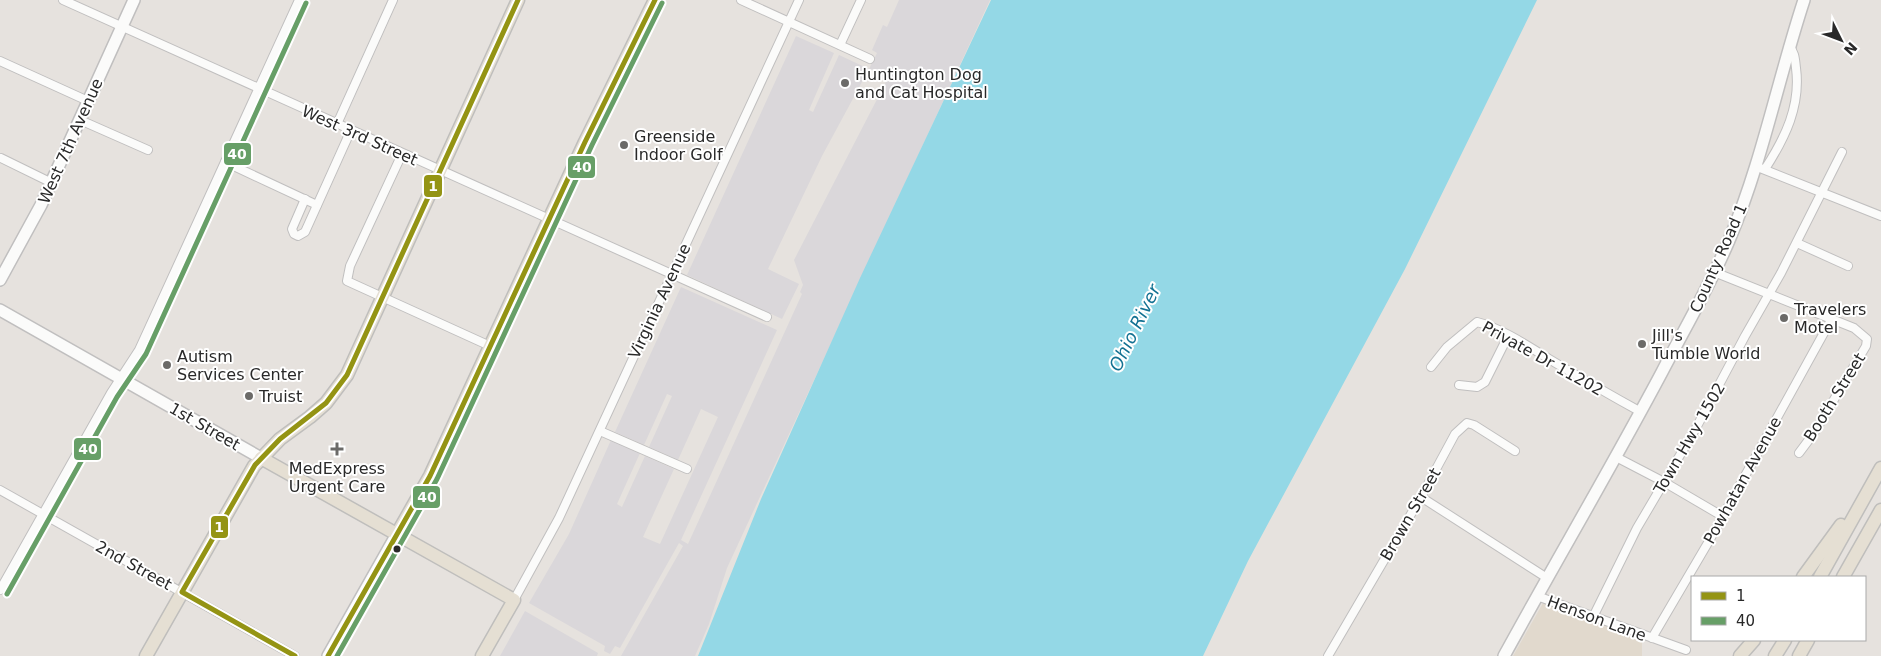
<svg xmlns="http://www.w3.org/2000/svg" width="1881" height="656" font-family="'DejaVu Sans',sans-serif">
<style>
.industrial{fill:#dad7da}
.education{fill:#e1d9cd}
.water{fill:#94d8e6}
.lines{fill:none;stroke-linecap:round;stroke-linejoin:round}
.street-casing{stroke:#c0bfbf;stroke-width:10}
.secondary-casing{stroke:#c0bfbf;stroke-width:14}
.primary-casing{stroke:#bfbebc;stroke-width:15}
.street{stroke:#fbfbfa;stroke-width:8}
.secondary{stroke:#fbfbfa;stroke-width:11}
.primary{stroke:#e5dfd3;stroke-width:12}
.bus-1-casing{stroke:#fff;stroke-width:9}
.bus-2-casing{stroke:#fff;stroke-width:9}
.bus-1{stroke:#949414;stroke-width:5}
.bus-2{stroke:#679f67;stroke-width:5}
.poi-dot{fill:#6b6a68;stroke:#fff;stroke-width:2}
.bus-dot{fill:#292929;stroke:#fff;stroke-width:2}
.labels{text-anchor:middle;stroke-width:4;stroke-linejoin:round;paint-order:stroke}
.poi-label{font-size:16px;fill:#292929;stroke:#fff;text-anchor:start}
.street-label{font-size:16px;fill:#292929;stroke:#fff}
.water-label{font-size:18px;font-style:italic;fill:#137293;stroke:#fff}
.line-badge{stroke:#fff;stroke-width:2}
.badge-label{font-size:14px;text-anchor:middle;font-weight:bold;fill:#fff}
</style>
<rect width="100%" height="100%" fill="#e6e2de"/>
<!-- industrial -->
<g class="industrial">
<polygon points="899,0 990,0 727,568 709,624 695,656 621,656 683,546 679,543 620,648 615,646 610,654 604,651 605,646 529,603 569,534 611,440 640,453 617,504 622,507 645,456 674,469 643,537 660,544 718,417 701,409 678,460 649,447 672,396 667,394 644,445 615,432 681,287 777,330 681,540 688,544 802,294 800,292 803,285 794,260 888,78 869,69 822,156 768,269 799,284 782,319 687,275 796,36 834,53 809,110 813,112 839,55 869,69 877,53 872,50 883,25 887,27"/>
<polygon points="525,611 598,653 597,656 500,656"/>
</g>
<!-- education -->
<polygon class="education" points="1543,603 1642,640 1642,656 1513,656"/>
<!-- water -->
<polygon class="water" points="991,0 1537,0 1405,269 1248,561 1203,656 698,656 761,499 860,278"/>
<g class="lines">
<!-- street casing -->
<g class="street-casing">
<g id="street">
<polyline points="63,0 767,317"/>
<polyline points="741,0 870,59"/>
<polyline points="840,45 861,0"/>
<polyline points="0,61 88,101"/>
<polyline points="80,120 148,150"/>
<polyline points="337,124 393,0"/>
<polyline points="402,154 350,266 347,281 490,346"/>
<polyline points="1,158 52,183"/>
<polyline points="225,162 317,205"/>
<polyline points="1755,166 1881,216"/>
<path d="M1765 169C1785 138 1801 106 1796 68 1795 60 1795 52 1789 46"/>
<polyline points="305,199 292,229 294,234 298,236 305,232 351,130"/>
<polyline points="1797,243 1848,266"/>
<polyline points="1714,272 1854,328 1867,339 1866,346 1814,433 1799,453"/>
<path d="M1431 367 1447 347 1477 322C1501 328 1528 346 1549 359 1579 377 1610 395 1641 412"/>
<polyline points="1459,385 1477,387 1485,382 1508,336"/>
<polyline points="600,431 687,469"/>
<polyline points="1616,457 1664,482 1722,516"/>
<polyline points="0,490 295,656"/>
<polyline points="1421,497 1547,578"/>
<polyline points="0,590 111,393 139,350 299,0"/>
<polyline points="1537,596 1686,650"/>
<polyline points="514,600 559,518 799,0"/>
<polyline points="1593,617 1637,528 1696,428 1745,336 1781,273 1842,152"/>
<polyline points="1652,638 1709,541 1831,320"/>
<polyline points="1328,656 1421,497 1455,434 1467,423 1474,425 1515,451"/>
</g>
</g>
<!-- secondary casing -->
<g class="secondary-casing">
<g id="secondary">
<polyline points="0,280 41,205 134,0"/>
<polyline points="0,310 261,458"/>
<polyline points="328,656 397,534"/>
<path d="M1504 656C1556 561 1611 468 1662 372 1685 328 1711 284 1730 238 1762 162 1778 79 1804 0"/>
</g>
</g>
<!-- primary casing -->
<g class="primary-casing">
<g id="primary">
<polyline points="261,458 514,600 482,656"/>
<polyline points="397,534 430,476 585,142 655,0"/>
<polyline points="1803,577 1841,525"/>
<polyline points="1820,577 1881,468"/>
<polyline points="1843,577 1881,510"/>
<polyline points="146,656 254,466 280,439 310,417 326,403 347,375 518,0"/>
<polyline points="1740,656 1754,640"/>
<polyline points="1775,656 1785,640"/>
<polyline points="1799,656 1808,640"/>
</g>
</g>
<!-- street -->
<use href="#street" class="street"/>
<!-- secondary -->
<use href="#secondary" class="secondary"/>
<!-- primary -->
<use href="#primary" class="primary"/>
<!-- bus-1 casing -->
<g class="bus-1-casing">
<g id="bus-1">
<polyline points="295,656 182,592 255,465 280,439 326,403 347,375 518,0"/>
<polyline points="328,656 430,476 585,142 655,0"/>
</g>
</g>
<!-- bus-2 casing -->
<g class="bus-2-casing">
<g id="bus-2">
<polyline points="7,594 117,397 146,354 306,3"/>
<polyline points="337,656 437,479 592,145 662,3"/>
</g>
</g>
<!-- bus-1 -->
<use href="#bus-1" class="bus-1"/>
<!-- bus-2 -->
<use href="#bus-2" class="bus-2"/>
</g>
<!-- markers -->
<g class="poi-dot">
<circle cx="845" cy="83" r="5"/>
<circle cx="624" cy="145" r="5"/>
<circle cx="1784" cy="318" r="5"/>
<circle cx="1642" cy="344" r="5"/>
<circle cx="167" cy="365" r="5"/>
<circle cx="249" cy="396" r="5"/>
<path d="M334.5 441.5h5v5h5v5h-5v5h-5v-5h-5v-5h5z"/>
</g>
<circle class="bus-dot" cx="397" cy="549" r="4.5"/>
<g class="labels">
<!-- poi labels -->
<g class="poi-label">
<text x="855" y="80">Huntington Dog<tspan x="855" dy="18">and Cat Hospital</tspan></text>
<text x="634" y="142">Greenside<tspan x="634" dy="18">Indoor Golf</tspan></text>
<text x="1794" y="315">Travelers<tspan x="1794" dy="18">Motel</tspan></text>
<text x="1652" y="341">Jill's<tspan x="1652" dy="18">Tumble World</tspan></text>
<text x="177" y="362">Autism<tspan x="177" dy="18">Services Center</tspan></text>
<text x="259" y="402">Truist</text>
<text x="337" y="474" text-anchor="middle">MedExpress<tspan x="337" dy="18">Urgent Care</tspan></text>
</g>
<!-- street labels -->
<g class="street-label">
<text transform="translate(360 135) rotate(24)" y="6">West 3rd Street</text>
<text transform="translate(70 141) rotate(-66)" y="6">West 7th Avenue</text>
<text transform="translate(1718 258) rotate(-66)" y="6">County Road 1</text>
<text transform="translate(659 301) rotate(-65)" y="6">Virginia Avenue</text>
<text transform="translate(1543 358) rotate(29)" y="6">Private Dr 11202</text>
<text transform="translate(1834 397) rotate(-58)" y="6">Booth Street</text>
<text transform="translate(205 426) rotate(30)" y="6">1st Street</text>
<text transform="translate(1689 438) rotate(-60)" y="6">Town Hwy 1502</text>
<text transform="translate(1742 480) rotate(-61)" y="6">Powhatan Avenue</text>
<text transform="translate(1410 514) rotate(-60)" y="6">Brown Street</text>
<text transform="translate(134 565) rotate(29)" y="6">2nd Street</text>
<text transform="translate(1597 618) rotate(20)" y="6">Henson Lane</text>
</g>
<!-- water labels -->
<g class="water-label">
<text transform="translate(1135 328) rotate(-64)" y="6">Ohio River</text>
</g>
</g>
<g class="line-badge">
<rect x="223" y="142" width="29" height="24" rx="5" fill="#679f67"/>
<rect x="567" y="155" width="29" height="24" rx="5" fill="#679f67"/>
<rect x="423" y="174" width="20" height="24" rx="5" fill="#949414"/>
<rect x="73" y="437" width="29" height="24" rx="5" fill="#679f67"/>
<rect x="412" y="485" width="29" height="24" rx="5" fill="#679f67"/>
<rect x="210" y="515" width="19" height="24" rx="5" fill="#949414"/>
</g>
<g class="badge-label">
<text x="237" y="159">40</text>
<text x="582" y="172">40</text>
<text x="433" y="191">1</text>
<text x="88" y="454">40</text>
<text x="427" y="502">40</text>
<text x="219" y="532">1</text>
</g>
<!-- legend -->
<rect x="1691" y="576" width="175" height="65" fill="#ffffff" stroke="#a9a9a9"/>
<rect x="1701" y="592" width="25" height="8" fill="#949414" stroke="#a9a9a9"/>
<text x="1736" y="601" font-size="15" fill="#292929">1</text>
<rect x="1701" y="617" width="25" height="8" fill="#679f67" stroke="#a9a9a9"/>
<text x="1736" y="626" font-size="15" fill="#292929">40</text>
<!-- north arrow -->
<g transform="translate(1841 40) rotate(132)" stroke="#ffffff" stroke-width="4" paint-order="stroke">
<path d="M0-4L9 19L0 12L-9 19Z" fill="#292929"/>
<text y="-8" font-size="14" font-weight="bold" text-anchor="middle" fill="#292929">N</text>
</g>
</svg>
